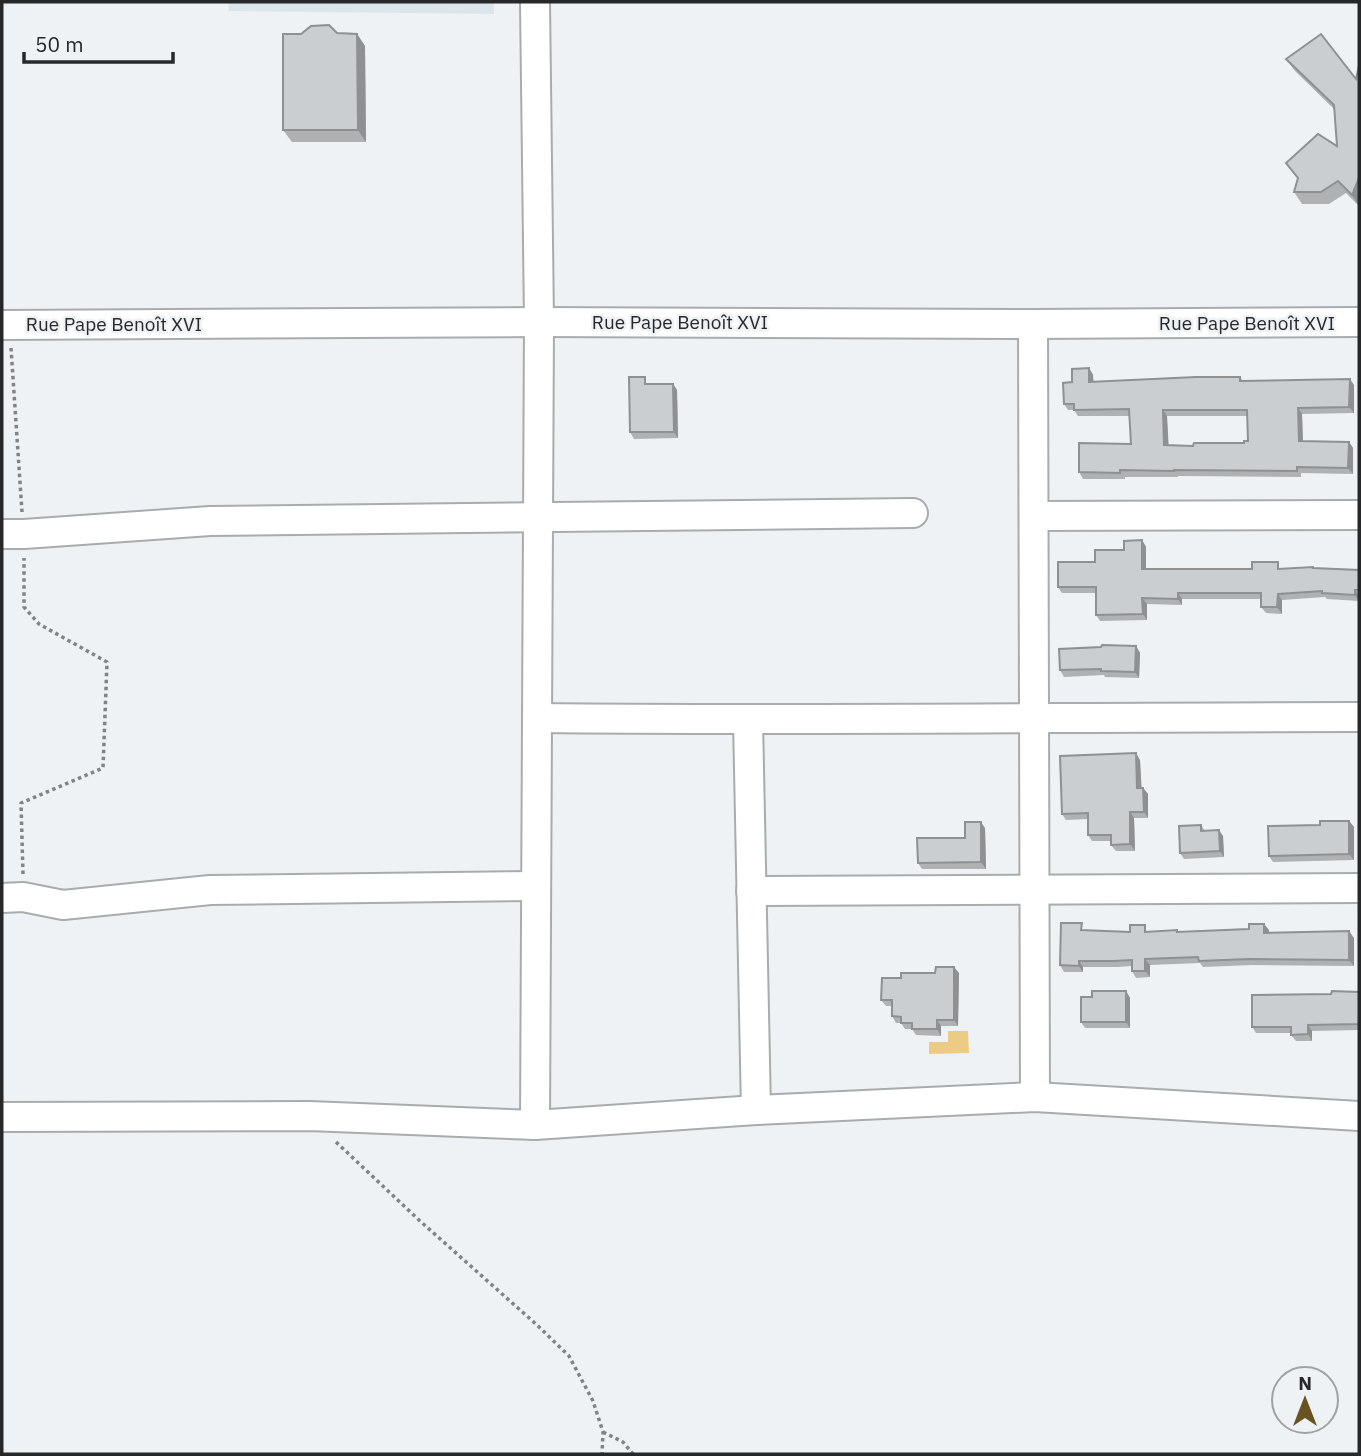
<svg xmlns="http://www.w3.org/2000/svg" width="1361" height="1456" font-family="'IBM Plex Sans',sans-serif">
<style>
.built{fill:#dae6eb}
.water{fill:#eccb84}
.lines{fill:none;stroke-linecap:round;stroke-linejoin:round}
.minor-casing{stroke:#a9acad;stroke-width:32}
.path{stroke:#818385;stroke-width:3.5;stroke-dasharray:3.5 3.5;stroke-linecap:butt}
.minor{stroke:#fff;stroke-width:28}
.wall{fill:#afb1b3;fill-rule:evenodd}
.shaded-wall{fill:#8e9092}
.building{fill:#cbced0;stroke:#8e9092;stroke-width:2;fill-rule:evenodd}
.labels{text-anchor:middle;stroke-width:5;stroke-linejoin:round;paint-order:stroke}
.street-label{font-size:19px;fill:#272829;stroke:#eff2f4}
</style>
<rect width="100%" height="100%" fill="#eff2f4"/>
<!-- built -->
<polygon class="built" points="229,2 494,2 494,14 229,11"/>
<!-- water -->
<polygon class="water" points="948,1031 968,1031 969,1053 929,1054 929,1042 948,1042"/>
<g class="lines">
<!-- minor casing -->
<g class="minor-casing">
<g id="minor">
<polyline points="1033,324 1035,1097"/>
<polyline points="2,325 539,322 1033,324 1359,322"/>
<polyline points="1034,516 1359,515"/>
<polyline points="2,534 24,534 210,521 913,513"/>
<path d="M537 718C811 721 1085 717 1359 717"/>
<polyline points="748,720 756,1110"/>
<polyline points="751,891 1359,888"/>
<polyline points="2,898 23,897 63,905 210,890 536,886"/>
<polyline points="2,1117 309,1116 535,1125 756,1110 1035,1097 1359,1116"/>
<polyline points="535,1125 539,322 535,2"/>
</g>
</g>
<!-- path -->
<g class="path">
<polyline points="11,348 22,512"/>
<polyline points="23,874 21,803 103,768 107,662 39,624 24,607 24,558"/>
<polyline points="336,1142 420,1221 537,1325 569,1356 593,1401 603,1432 602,1454"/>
<polyline points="603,1432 623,1442 633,1454"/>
</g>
<!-- minor -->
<use href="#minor" class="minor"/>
</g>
<!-- wall -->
<g class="wall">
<polygon points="337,33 357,34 365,46 366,142 292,142 283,130"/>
<polygon points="1286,59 1356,79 1359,66 1359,206 1346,193 1329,204 1302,204 1294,192 1298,179 1286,163 1337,146 1334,109 1295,71"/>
<path d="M1089 368 1093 375V382L1240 377 1243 381 1354 385V413L1302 414 1303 441 1349 442 1353 448V474L1301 473V477L1178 476V477H1125V479H1083L1079 472 1131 444 1130 416H1078L1074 410H1068L1064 404 1072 382ZM1167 416H1247L1248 441 1244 443 1193 446H1168Z"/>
<polygon points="673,384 677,390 678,438 634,439 630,432"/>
<polygon points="1142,540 1146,547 1146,569 1282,569 1313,567 1314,568 1359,570 1359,601 1327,599 1325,597 1282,600 1282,614 1266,613 1261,607 1261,599 1182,599 1182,605 1147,604 1147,620 1100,621 1096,615 1096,593 1062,593 1058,587 1095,562 1124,550"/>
<polygon points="1136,646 1140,653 1139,678 1105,677 1104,675 1064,677 1060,670"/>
<polygon points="1140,760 1141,788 1143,788 1148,794 1148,818 1134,818 1135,851 1116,851 1111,845 1111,841 1092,841 1088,835 1088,819 1066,820 1062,814"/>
<polygon points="1349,821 1354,827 1354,860 1273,862 1269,856 1320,825"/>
<polygon points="1201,825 1205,831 1223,836 1224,857 1184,859 1180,853"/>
<polygon points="985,828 986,869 922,869 918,863 965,838"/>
<polygon points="1086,929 1086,930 1130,932 1177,930 1179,932 1269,930 1269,933 1354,938 1354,966 1253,965 1203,967 1200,963 1150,965 1150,977 1136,978 1132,971 1132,966 1118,967 1083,967 1083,972 1064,972 1060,965"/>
<polygon points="959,973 958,1026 941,1026 941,1036 916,1035 912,1029 905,1029 901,1023 896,1023 892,1016 892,1006 886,1006 881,1000 901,978"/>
<polygon points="1126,991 1130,998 1130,1028 1085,1028 1081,1022 1092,997"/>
<polygon points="1359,992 1359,1030 1312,1031 1312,1041 1296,1041 1291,1035 1291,1033 1256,1033 1252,1027 1331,994"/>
</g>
<!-- shaded-wall -->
<g class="shaded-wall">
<polygon points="357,34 365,46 366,142 358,130"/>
<polygon points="1359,178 1359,206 1352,195"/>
<polygon points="1089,368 1093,375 1094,388 1089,382"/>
<polygon points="1350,379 1354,385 1354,413 1349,407"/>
<polygon points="673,384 677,390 678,438 674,432"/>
<polygon points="1298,408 1302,414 1303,447 1299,441"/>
<polygon points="1163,410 1167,416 1169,452 1164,445"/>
<polygon points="1349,442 1353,448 1353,474 1348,468"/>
<polygon points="1142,540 1146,547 1146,575 1142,569"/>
<polygon points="1355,590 1359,596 1359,601 1355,595"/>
<polygon points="1178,593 1182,599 1182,605 1178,599"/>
<polygon points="1278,594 1282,600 1282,614 1277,607"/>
<polygon points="1142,598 1147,604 1147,620 1143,614"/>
<polygon points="1136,646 1140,653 1139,678 1135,672"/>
<polygon points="1136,753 1140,760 1142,795 1137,788"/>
<polygon points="1143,788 1148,794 1148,818 1144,812"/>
<polygon points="1130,812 1134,818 1135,851 1130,844"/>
<polygon points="1349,821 1354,827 1354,860 1349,854"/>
<polygon points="981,822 985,828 986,869 981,862"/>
<polygon points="1219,830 1223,836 1224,857 1220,851"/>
<polygon points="1264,924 1269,930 1269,939 1264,933"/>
<polygon points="1349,931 1354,938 1354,966 1349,960"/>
<polygon points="1145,959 1150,965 1150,977 1145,971"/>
<polygon points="1079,961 1083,967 1083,972 1079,966"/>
<polygon points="954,967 959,973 958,1026 954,1020"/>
<polygon points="1126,991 1130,998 1130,1028 1126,1022"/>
<polygon points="937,1020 941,1026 941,1036 937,1029"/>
<polygon points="1308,1025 1312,1031 1312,1041 1308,1034"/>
</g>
<!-- building -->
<g class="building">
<polygon points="329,25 337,33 357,34 358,130 283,130 283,34 301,34 311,26"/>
<polygon points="1321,34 1356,79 1359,66 1359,178 1352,195 1338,181 1321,192 1294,192 1298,178 1286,163 1318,134 1337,146 1334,105 1286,59"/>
<path d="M1089 368V382L1196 377H1240V381L1350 379 1349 407 1298 408 1299 441 1349 442 1348 468 1297 467V471L1174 470V471L1120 470V473L1079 472V443L1131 444 1129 409 1074 410V404H1064L1063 383 1072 382V369ZM1163 410H1247L1248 441H1244V443H1194L1193 446 1164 445Z"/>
<polygon points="629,377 645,377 645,384 673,384 674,432 630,432"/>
<polygon points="1142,540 1142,569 1252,569 1252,562 1278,562 1278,569 1313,567 1313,568 1359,570 1359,590 1355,590 1355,595 1322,593 1322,591 1278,594 1277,607 1261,607 1261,593 1178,593 1178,599 1142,598 1143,614 1096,615 1096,587 1058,587 1058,562 1095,562 1095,550 1124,550 1124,541"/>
<polygon points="1102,645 1136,646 1135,672 1101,671 1101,669 1060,670 1059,649 1101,647"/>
<polygon points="1136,753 1137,788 1143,788 1144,812 1130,812 1130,844 1111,845 1111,835 1088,835 1088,813 1062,814 1060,756"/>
<polygon points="1320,821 1349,821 1349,854 1269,856 1268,826 1320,825"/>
<polygon points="965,822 981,822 981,862 918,863 917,838 965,838"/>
<polygon points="1201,825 1201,831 1219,830 1220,851 1180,853 1179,826"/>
<polygon points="1061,923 1082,923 1081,930 1130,932 1130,925 1145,925 1145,932 1177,930 1177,932 1249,929 1249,924 1264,924 1264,933 1349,931 1349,960 1249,959 1199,961 1198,957 1145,959 1145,971 1132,971 1132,960 1113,961 1079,961 1079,966 1060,965"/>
<polygon points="936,967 954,967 954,1020 937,1020 937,1029 912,1029 912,1023 901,1023 901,1017 892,1016 892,1000 881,1000 882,978 901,978 901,973 935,973"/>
<polygon points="1092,991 1126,991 1126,1022 1081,1022 1081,997 1092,997"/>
<polygon points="1332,991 1359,992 1359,1024 1308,1025 1308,1034 1291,1035 1291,1027 1252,1027 1252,995 1331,994"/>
</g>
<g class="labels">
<!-- street labels -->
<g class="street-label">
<text x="680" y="329">Rue Pape Benoît XVI</text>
<text x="1247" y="330">Rue Pape Benoît XVI</text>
<text x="114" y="331">Rue Pape Benoît XVI</text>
</g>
</g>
<!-- border -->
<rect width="1361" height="1456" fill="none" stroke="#272829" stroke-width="7"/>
<!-- north arrow -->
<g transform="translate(1305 1400)"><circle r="33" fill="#eff2f4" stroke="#9fa1a3" stroke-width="2"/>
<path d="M0-5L12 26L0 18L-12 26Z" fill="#685322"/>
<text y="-10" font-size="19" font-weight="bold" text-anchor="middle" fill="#272829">N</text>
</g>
<!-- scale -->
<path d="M24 52v10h149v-10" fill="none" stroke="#272829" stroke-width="3.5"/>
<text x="35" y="52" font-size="21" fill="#272829" stroke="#eff2f4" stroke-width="5" paint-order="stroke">50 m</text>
</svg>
